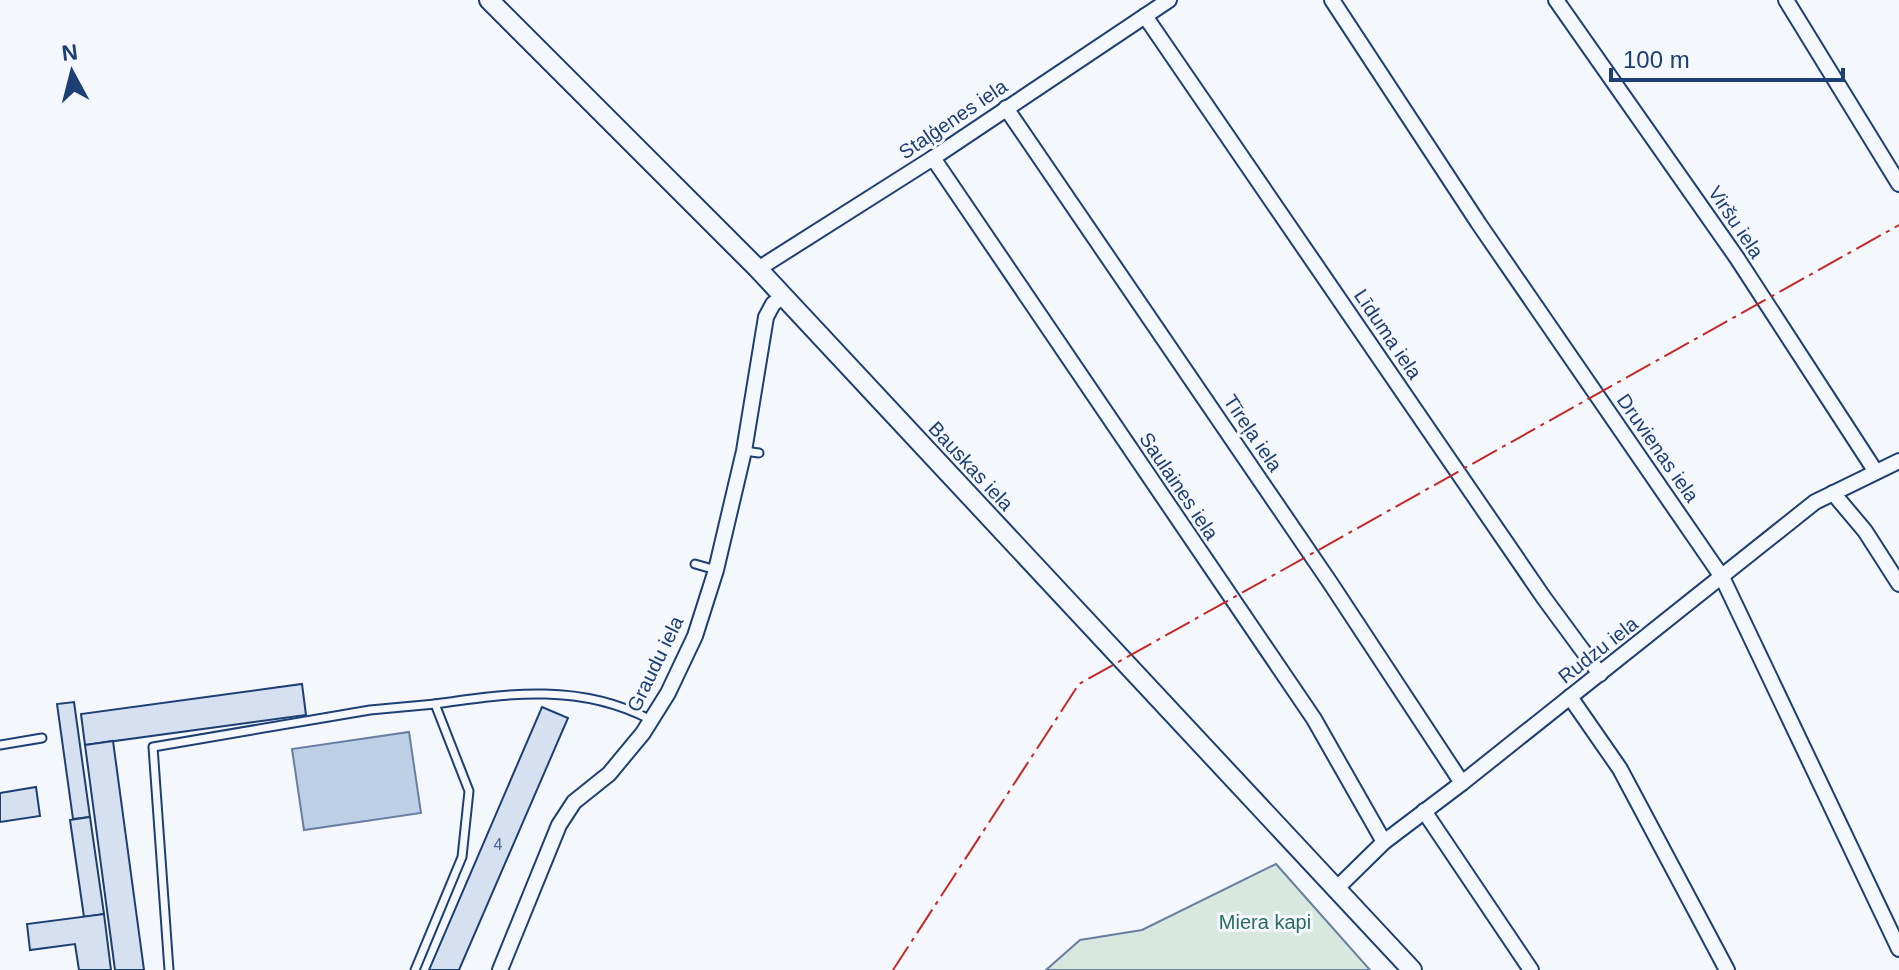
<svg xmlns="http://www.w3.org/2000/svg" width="1899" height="970" font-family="Helvetica,sans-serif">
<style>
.green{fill:#d7e8df;stroke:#687fa3;stroke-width:2}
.water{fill:#bed0e5;stroke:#687fa3;stroke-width:2}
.building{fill:#d5e0f0;stroke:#1d3f73;stroke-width:2}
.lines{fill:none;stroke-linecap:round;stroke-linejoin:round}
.service-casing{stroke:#1d3f73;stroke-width:11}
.minor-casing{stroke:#1d3f73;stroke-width:18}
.tertiary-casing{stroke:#1d3f73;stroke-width:22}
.service{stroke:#f4f7fb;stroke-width:7}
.minor{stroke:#f4f7fb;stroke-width:14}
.tertiary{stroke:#f4f7fb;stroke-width:18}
.power{stroke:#c62828;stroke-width:2;stroke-dasharray:28 6 4 6;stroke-linecap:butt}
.labels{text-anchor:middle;stroke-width:6;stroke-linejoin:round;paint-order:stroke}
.number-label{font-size:16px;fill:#4b6792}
.street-label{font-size:20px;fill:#1d3f73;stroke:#f4f7fb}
.park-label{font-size:20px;fill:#2c6c60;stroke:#f4f7fb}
</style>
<rect width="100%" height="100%" fill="#f4f7fb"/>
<!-- green -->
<polygon class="green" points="1276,864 1370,970 1046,970 1080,940 1142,930"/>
<!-- water -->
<polygon class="water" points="409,732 421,813 304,830 292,749"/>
<!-- building -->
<g class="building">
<polygon points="302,684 306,715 85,745 81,714"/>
<polygon points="74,702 90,817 73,819 57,704"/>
<polygon points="542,707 568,718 459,970 429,970"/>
<polygon points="113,741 144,970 115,970 85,745"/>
<polygon points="36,787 40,816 0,822 0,793"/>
<polygon points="90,817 104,914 84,917 70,820"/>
<polygon points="104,914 111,970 79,970 75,944 30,950 27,924"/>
</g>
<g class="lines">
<!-- service casing -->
<g class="service-casing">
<g id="service">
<polyline points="744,451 759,453"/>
<polyline points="695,564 716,570"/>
<path d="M435 704C510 693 581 683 651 720"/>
<polyline points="0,745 42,738"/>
<polyline points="169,970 153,747 370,710 435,704 469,791 462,857 415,970"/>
</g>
</g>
<!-- minor casing -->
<g class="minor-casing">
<g id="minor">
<polyline points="1332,0 1479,224 1722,577 1899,949"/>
<polyline points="1556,0 1737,258 1876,472"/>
<polyline points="1786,0 1899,184"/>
<polyline points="1145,16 1544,598 1600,674"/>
<polyline points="1006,108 1331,584 1462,783"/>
<polyline points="933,158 1314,719 1384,842"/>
<polyline points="758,269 933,158 1169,0"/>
<polyline points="1833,493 1865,531 1899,584"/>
<polyline points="1570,697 1620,769 1727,970"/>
<polyline points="1424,811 1531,970"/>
<polyline points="1335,890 1384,842 1462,783 1815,502 1899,461"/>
<polyline points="500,970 559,825 574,802 609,774 643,733 668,693 695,636 716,570 744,451 766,317 773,304 783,296"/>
</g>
</g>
<!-- tertiary casing -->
<g class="tertiary-casing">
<polyline id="tertiary" points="489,0 758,269 1412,970"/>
</g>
<!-- service -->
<use href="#service" class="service"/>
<!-- minor -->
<use href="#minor" class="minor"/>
<!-- tertiary -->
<use href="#tertiary" class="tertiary"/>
<!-- power -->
<polyline class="power" points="893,970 1079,684 1899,225"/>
</g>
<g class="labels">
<!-- number labels -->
<g class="number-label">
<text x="498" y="850">4</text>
</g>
<!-- street labels -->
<g class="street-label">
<text transform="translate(953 119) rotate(-34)" y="7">Staļģenes iela</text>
<text transform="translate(1736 222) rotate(56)" y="7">Viršu iela</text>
<text transform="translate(1388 334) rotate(56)" y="7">Līduma iela</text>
<text transform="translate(1253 433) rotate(56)" y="7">Tīreļa iela</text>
<text transform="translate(1658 448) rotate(55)" y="7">Druvienas iela</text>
<text transform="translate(971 466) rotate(47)" y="7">Bauskas iela</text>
<text transform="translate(1179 486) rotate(56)" y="7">Saulaines iela</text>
<text transform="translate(1598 650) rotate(-38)" y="7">Rudzu iela</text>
<text transform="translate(655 664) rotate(-64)" y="7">Graudu iela</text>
</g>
<!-- park labels -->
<g class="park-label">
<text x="1265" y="929">Miera kapi</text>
</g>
</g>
<!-- north arrow -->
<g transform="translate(72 72) rotate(353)" stroke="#f4f7fb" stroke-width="6" paint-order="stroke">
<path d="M0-6L14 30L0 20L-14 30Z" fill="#1d3f73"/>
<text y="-12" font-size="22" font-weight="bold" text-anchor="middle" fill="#1d3f73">N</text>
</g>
<!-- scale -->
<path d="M1611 68v12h232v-12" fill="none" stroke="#1d3f73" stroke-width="4"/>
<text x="1623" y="68" font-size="24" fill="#1d3f73" stroke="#f4f7fb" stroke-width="6" paint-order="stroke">100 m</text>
</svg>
